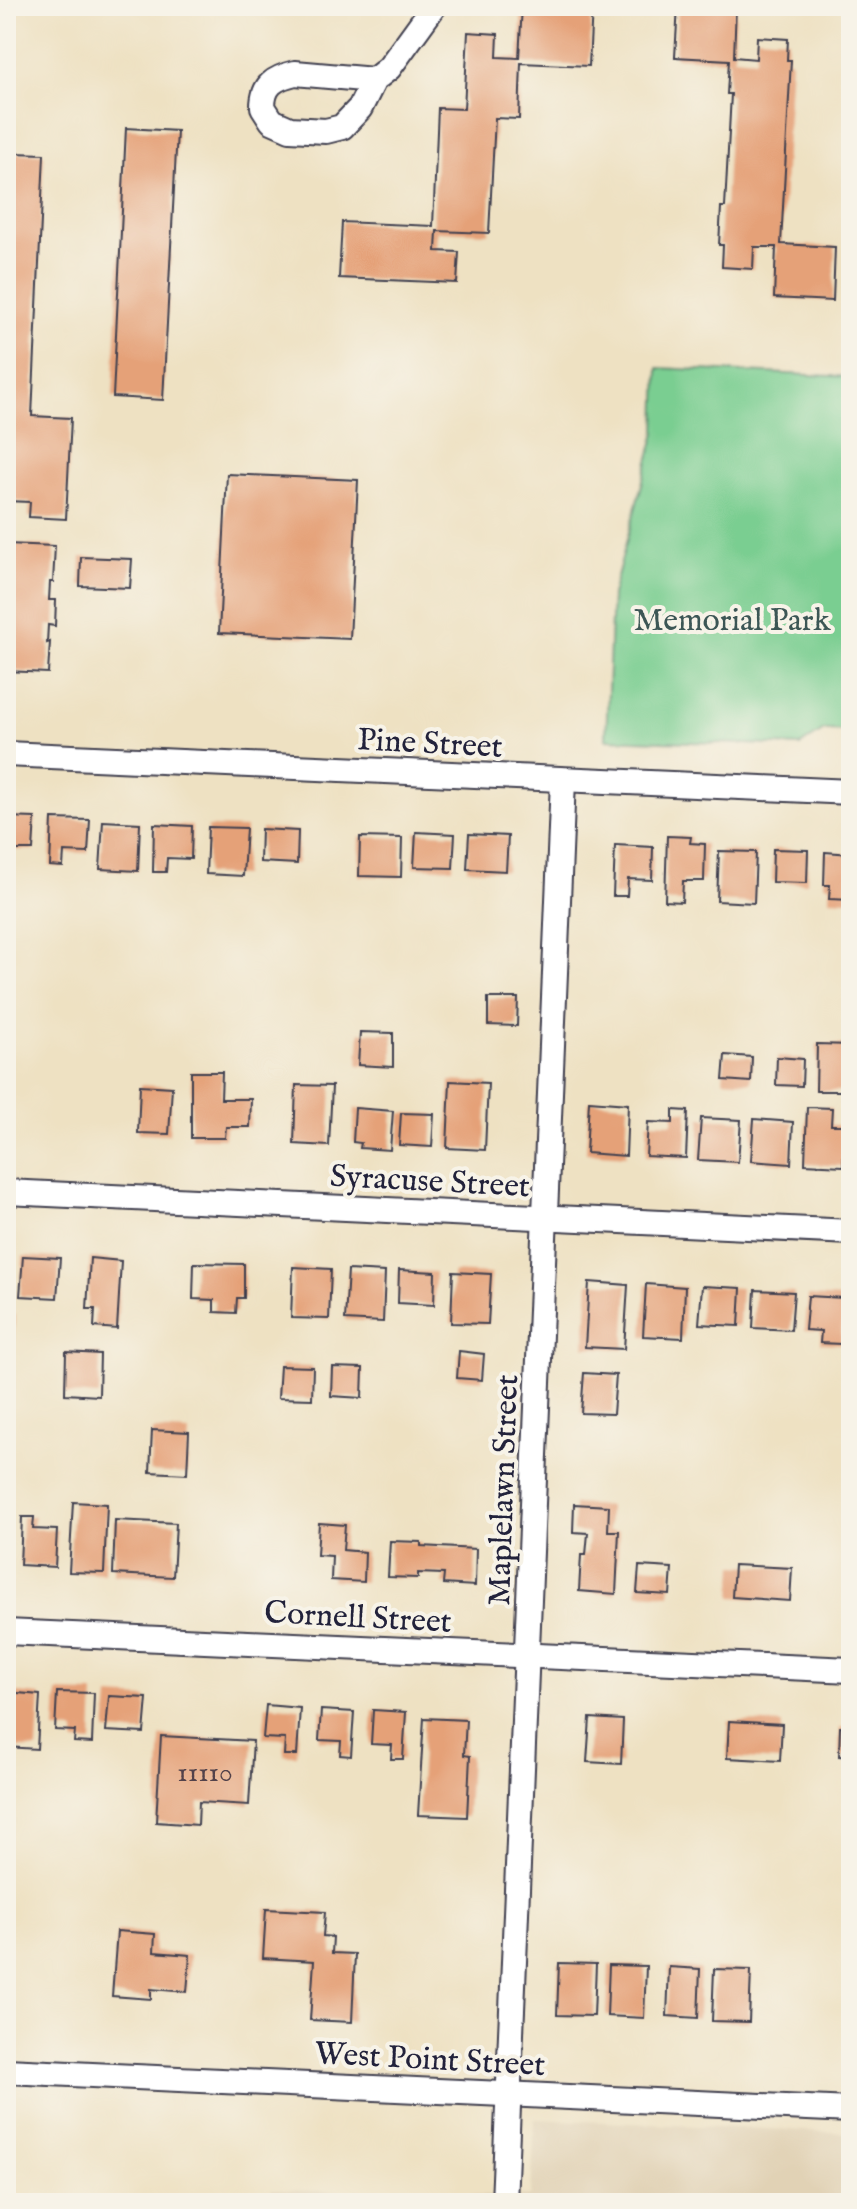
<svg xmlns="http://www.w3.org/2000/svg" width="857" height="2209" font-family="'IM FELL English',serif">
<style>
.built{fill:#e1d2b5}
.green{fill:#7ace91;stroke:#4e7866;stroke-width:2}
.building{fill:#e5a178}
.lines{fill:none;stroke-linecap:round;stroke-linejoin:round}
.street-casing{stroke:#413f4f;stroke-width:28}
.street{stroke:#fff;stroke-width:24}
.labels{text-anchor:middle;stroke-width:8;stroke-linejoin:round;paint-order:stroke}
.number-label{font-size:28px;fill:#53424a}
.park-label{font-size:32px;fill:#3c5655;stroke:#f7f3e8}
.street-label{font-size:32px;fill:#22223b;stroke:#f7f3e8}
</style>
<rect width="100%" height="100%" fill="#f7f3e8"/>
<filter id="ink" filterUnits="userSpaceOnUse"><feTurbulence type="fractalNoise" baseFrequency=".0125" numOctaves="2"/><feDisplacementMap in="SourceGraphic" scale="16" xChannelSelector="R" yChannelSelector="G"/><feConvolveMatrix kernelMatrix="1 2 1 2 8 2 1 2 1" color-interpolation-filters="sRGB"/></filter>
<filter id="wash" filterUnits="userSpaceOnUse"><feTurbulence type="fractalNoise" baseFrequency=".006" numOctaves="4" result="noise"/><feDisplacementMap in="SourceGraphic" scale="32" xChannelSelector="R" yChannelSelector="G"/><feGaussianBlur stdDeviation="1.8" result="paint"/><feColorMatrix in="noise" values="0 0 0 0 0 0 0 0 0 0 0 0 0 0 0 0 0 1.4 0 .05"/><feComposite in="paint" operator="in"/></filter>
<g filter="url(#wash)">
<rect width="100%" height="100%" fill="#eee1c2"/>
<!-- built -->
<polygon class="built" points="535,2119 851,2133 851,2203 270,2203 271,2190 531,2196"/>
<!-- green -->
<polygon class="green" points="658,368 851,377 851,731 824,730 800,746 606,739 612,595 656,432"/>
<g id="blocks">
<!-- building -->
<g class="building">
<polygon points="522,6 592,6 589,66 521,63 519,119 495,118 489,233 437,231 436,251 459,252 457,283 339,278 342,222 433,226 438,108 464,109 468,32 498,34 497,57 519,58"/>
<polygon points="678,6 736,6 734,57 756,59 757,37 788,39 787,60 791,60 781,244 835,247 833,301 774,298 776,247 754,247 753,269 722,267 723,245 719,245 721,207 725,207 731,94 727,94 729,60 675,57"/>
<polygon points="126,128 177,131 163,400 113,397"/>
<polygon points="6,147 14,147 14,153 44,154 32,416 71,418 66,519 29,517 30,502 6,501"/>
<polygon points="227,474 358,480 350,639 219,633"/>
<polygon points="6,544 55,546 53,582 50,582 49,600 56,600 55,626 48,625 47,643 50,642 48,673 6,671"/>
<polygon points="81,557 132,559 130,588 80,586"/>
<polygon points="6,817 35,818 33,850 9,850 9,867 6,867"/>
<polygon points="52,819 90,820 88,853 64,852 63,867 50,866"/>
<polygon points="103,821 140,823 138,871 100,869"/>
<polygon points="154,824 192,826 191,859 167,858 166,872 153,872"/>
<polygon points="208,827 246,828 243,876 206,874"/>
<polygon points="261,829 298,831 297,864 260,862"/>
<polygon points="416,832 455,834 453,868 414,867"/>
<polygon points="469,834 508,836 506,871 467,869"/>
<polygon points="667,836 691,837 690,843 705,844 704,881 683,881 682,902 665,901"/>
<polygon points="360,837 402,838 401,877 359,876"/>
<polygon points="615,845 653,847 652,880 628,879 627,896 613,896"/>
<polygon points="773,849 808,850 807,883 772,882"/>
<polygon points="719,851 756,852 754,903 717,901"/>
<polygon points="825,852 851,854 851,900 829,899 830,885 824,885"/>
<polygon points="488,998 518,998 517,1026 488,1025"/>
<polygon points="360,1032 393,1033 393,1067 358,1065"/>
<polygon points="817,1044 851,1045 851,1091 816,1091"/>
<polygon points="725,1055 752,1057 751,1082 723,1080"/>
<polygon points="777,1057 803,1059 802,1086 776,1085"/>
<polygon points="191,1072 222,1072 221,1099 251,1099 250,1127 226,1127 225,1138 191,1138"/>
<polygon points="450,1081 488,1083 485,1150 447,1148"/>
<polygon points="140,1085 172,1087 169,1134 138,1133"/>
<polygon points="296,1085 332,1086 329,1146 294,1144"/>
<polygon points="589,1101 628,1104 626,1156 586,1153"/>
<polygon points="807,1107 832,1108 831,1125 846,1125 843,1166 805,1164"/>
<polygon points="355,1108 393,1111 390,1150 360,1148 361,1143 353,1142"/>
<polygon points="673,1110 688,1111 686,1158 646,1156 648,1122 673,1123"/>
<polygon points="401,1113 434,1114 432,1147 399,1145"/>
<polygon points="701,1118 741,1120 738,1162 698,1160"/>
<polygon points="754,1119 793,1122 791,1164 751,1161"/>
<polygon points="23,1256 60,1258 57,1298 20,1296"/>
<polygon points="90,1258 121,1261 117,1329 94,1327 95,1309 87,1309"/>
<polygon points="194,1263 244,1264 244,1298 237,1298 236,1313 214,1312 214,1300 193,1299"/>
<polygon points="293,1267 331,1269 329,1319 291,1318"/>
<polygon points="348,1270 385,1272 383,1322 345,1320"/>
<polygon points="399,1270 435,1272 434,1305 398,1303"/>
<polygon points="453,1272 491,1274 488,1324 451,1323"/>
<polygon points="589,1282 628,1285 624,1349 585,1347"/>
<polygon points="646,1284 685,1287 683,1338 643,1336"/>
<polygon points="702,1286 741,1288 739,1326 699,1324"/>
<polygon points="755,1290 794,1292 791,1330 753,1328"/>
<polygon points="808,1296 844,1298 841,1344 820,1343 821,1331 805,1330"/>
<polygon points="6,1315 15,1315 13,1357 6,1356"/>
<polygon points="459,1351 484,1354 482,1380 457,1378"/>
<polygon points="66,1352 100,1354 99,1396 65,1394"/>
<polygon points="280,1366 313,1367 312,1399 278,1398"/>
<polygon points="332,1367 363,1368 362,1398 331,1396"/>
<polygon points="584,1373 616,1375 613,1414 581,1413"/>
<polygon points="152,1430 189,1432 187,1474 150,1472"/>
<polygon points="73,1502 107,1504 104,1573 69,1572"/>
<polygon points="574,1504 609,1506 608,1531 619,1531 616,1594 579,1591 581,1555 586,1555 588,1533 573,1532"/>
<polygon points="22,1517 34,1517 33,1529 57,1530 55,1567 20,1565"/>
<polygon points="115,1520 176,1523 173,1577 113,1574"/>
<polygon points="319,1523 345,1525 343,1550 365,1552 364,1582 331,1580 332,1556 317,1555"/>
<polygon points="390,1541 421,1542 421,1546 476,1549 475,1586 443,1584 444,1574 418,1573 418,1578 388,1577"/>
<polygon points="734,1565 792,1568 790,1601 732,1597"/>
<polygon points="639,1566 672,1568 670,1595 637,1593"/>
<polygon points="6,1692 40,1695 37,1749 6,1747"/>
<polygon points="57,1692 94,1693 92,1743 74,1742 75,1731 55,1730"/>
<polygon points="109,1696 147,1698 144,1733 106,1731"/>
<polygon points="266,1705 300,1708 297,1755 284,1755 285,1739 263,1738"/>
<polygon points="321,1710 354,1712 351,1756 340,1755 341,1741 319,1740"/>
<polygon points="373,1710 406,1712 403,1759 391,1759 392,1745 371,1744"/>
<polygon points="424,1718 466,1720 464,1755 470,1756 467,1817 418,1815"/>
<polygon points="590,1718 623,1720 621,1764 587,1762"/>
<polygon points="729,1721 782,1724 780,1761 727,1758"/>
<polygon points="840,1727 851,1728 851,1757 839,1756"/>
<polygon points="161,1736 253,1741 249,1805 199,1802 198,1825 156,1822"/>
<polygon points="266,1909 325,1912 323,1936 333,1937 332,1953 355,1954 352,2022 310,2020 314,1961 263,1958"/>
<polygon points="117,1931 155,1934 154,1952 190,1955 187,1992 151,1989 151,1999 112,1996"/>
<polygon points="559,1963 596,1964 594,2016 557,2015"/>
<polygon points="609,1965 646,1966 644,2018 607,2016"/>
<polygon points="669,1967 700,1969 698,2018 667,2016"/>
<polygon points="714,1969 751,1970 749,2022 712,2021"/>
</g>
</g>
</g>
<g filter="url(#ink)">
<use href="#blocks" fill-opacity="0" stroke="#413f4f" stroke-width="2"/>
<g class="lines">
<!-- street casing -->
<g class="street-casing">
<g id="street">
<path d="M374 80 295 73C274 78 263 85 263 107L272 121 290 129 326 131 342 127 360 108 374 80 389 68 434 6"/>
<polyline points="6,754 851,792"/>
<polyline points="6,1192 851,1232"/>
<polyline points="6,1632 851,1670"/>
<polyline points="6,2071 851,2110"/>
<polyline points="504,2203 563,780"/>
</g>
</g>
<!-- street -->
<use href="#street" class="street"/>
</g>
</g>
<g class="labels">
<!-- number labels -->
<g class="number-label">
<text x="205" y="1781">11110</text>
</g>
<!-- park labels -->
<g class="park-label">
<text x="732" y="630">Memorial Park</text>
</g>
<!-- street labels -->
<g class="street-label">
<text transform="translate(430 742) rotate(3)" y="11">Pine Street</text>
<text transform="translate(430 1180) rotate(3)" y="11">Syracuse Street</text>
<text transform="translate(502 1490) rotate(-88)" y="11">Maplelawn Street</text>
<text transform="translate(358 1616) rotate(3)" y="11">Cornell Street</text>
<text transform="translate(430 2058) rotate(3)" y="11">West Point Street</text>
</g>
</g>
<!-- margin -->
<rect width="857" height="2209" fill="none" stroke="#f7f3e8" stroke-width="32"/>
</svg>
